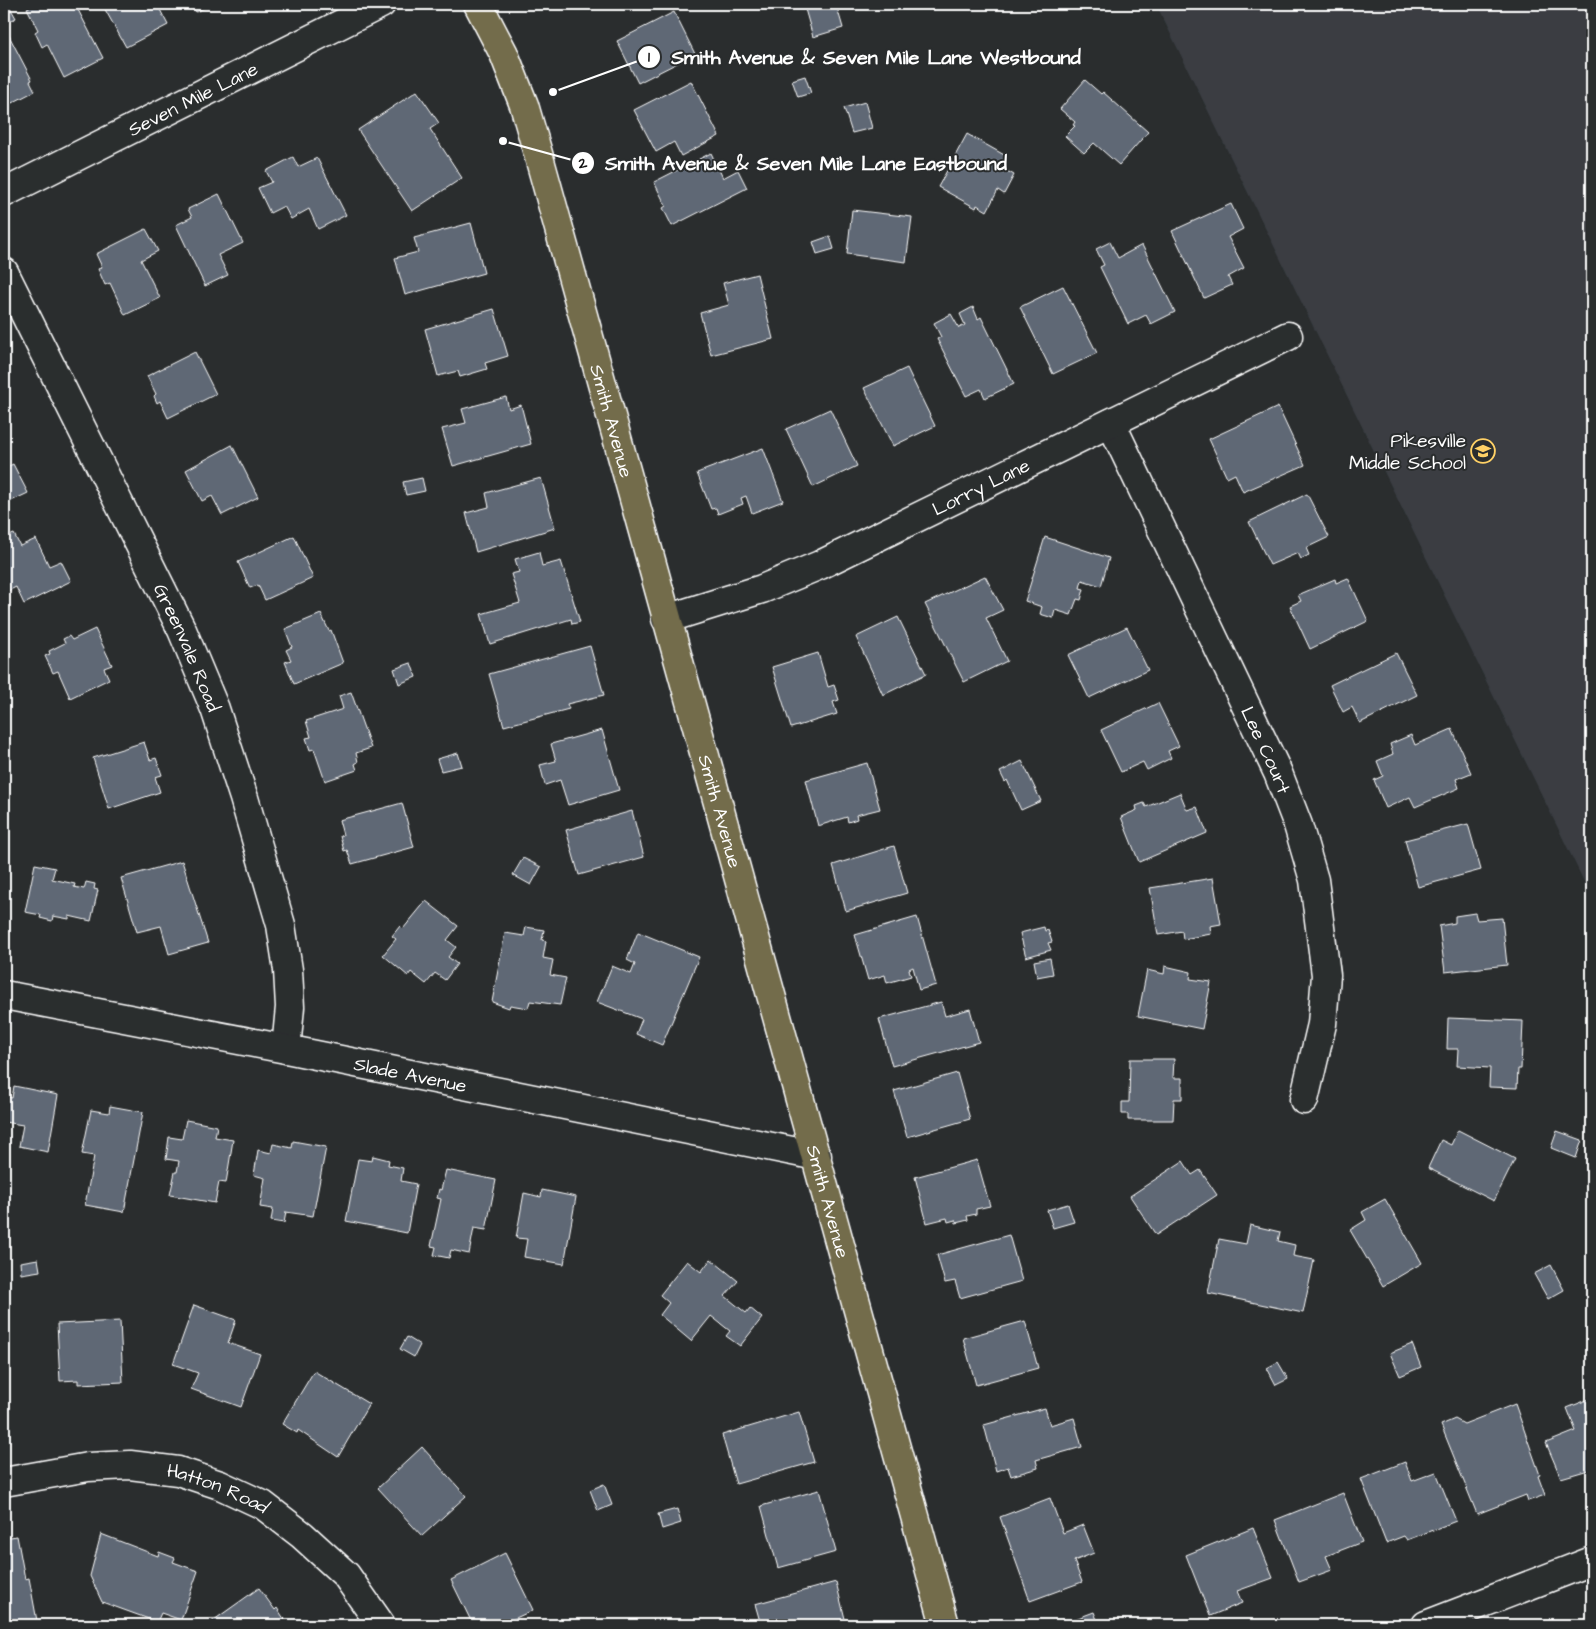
<svg xmlns="http://www.w3.org/2000/svg" width="1596" height="1629" font-family="'Architects Daughter',sans-serif">
<style>
.built{fill:#3a3e43}
.building{fill:#5e6775;stroke:#fff}
.lines{fill:none;stroke-linecap:round;stroke-linejoin:round}
.minor-casing{stroke:#fff;stroke-width:31}
.major-casing{stroke:#fff;stroke-width:31}
.minor{stroke:#2a2d2e;stroke-width:28}
.major{stroke:#736c4b;stroke-width:28}
.labels{text-anchor:middle;stroke-width:4;stroke-linejoin:round;paint-order:stroke}
.street-label{font-size:19px;fill:#fff;stroke:#2a2d2e}
.poi-label{font-size:19px;fill:#fff;stroke:#2a2d2e;text-anchor:end}
.leader{fill:none;stroke:#fff;stroke-width:2}
.callout-dot{fill:#fff;stroke:#2a2d2e;stroke-width:2}
.mark-label{font-size:15px;text-anchor:middle;font-weight:bold;fill:#111}
.callout-label{font-size:20px;text-anchor:middle;font-weight:bold;fill:#fff;stroke:#2a2d2e;stroke-width:4;stroke-linejoin:round;paint-order:stroke}
</style>
<rect width="100%" height="100%" fill="#2a2d2e"/>
<filter id="ink" filterUnits="userSpaceOnUse"><feTurbulence type="fractalNoise" baseFrequency=".02" numOctaves="2"/><feDisplacementMap in="SourceGraphic" scale="10" xChannelSelector="R" yChannelSelector="G"/><feConvolveMatrix kernelMatrix="1 2 1 2 8 2 1 2 1" color-interpolation-filters="sRGB"/></filter>
<g filter="url(#ink)">
<!-- built -->
<polygon class="built" points="1156,4 1592,4 1592,898"/>
<!-- building -->
<g class="building">
<polygon points="4,4 8,4 16,18 6,23 4,19"/>
<polygon points="36,4 75,4 103,58 64,78 47,44 42,47 35,32 38,30 27,8"/>
<polygon points="102,4 157,4 168,25 126,47"/>
<polygon points="191,4 212,4 196,12"/>
<polygon points="823,4 836,4 843,28 813,37 805,9"/>
<polygon points="674,12 695,54 638,83 617,41"/>
<polygon points="5,28 32,80 30,81 35,91 4,107 4,29"/>
<polygon points="805,76 811,93 798,97 792,80"/>
<polygon points="1085,80 1101,94 1103,92 1148,132 1119,165 1094,143 1084,153 1065,136 1075,126 1073,125 1075,122 1060,109"/>
<polygon points="691,81 719,136 681,156 674,142 656,152 634,110"/>
<polygon points="417,91 439,123 430,129 462,178 412,211 358,130"/>
<polygon points="865,102 872,128 852,133 844,108"/>
<polygon points="967,134 1006,156 1000,167 1014,175 1004,194 998,190 987,211 977,205 976,208 938,187"/>
<polygon points="711,153 723,178 738,170 747,188 672,226 663,208 666,206 654,182"/>
<polygon points="293,157 298,167 317,158 346,215 318,229 309,209 291,219 284,206 270,213 258,188 272,182 266,171"/>
<polygon points="219,194 243,243 218,255 228,275 205,286 176,225 192,217 188,209"/>
<polygon points="1231,204 1243,229 1228,237 1244,268 1228,277 1232,285 1204,298 1172,231"/>
<polygon points="852,210 912,217 906,262 847,254"/>
<polygon points="471,223 484,273 405,295 395,258 418,252 414,238"/>
<polygon points="146,229 158,251 141,260 160,298 125,315 110,283 105,285 98,269 102,267 96,254"/>
<polygon points="830,236 834,249 817,254 813,242"/>
<polygon points="1110,242 1118,258 1142,245 1175,312 1151,324 1146,315 1128,324 1100,267 1104,265 1096,249"/>
<polygon points="757,274 773,339 711,355 700,313 729,305 723,283"/>
<polygon points="1063,286 1097,353 1053,374 1020,307"/>
<polygon points="973,307 978,319 981,317 1014,384 985,398 981,389 966,396 937,339 941,337 934,323 951,314 959,328 965,325 960,314"/>
<polygon points="494,309 508,356 485,363 487,369 460,377 458,371 438,376 425,329"/>
<polygon points="195,352 216,394 168,418 160,401 157,403 154,396 156,394 147,376"/>
<polygon points="907,368 935,426 893,446 864,388"/>
<polygon points="506,397 509,409 521,405 531,444 453,466 442,429 466,423 462,409"/>
<polygon points="1278,407 1305,465 1243,492 1235,474 1227,478 1209,439"/>
<polygon points="830,409 857,466 813,487 786,429"/>
<polygon points="232,445 258,497 222,515 212,496 202,501 186,470"/>
<polygon points="763,448 783,501 752,513 746,496 741,498 743,504 718,514 716,508 711,509 697,473"/>
<polygon points="4,461 7,467 13,464 28,493 5,504 11,517 4,521"/>
<polygon points="422,478 425,491 406,495 403,482"/>
<polygon points="541,478 555,528 476,552 466,513 489,507 486,493"/>
<polygon points="1307,494 1329,537 1306,548 1309,555 1301,559 1298,553 1270,565 1249,522"/>
<polygon points="14,534 20,546 36,539 49,566 61,561 71,581 24,604 16,587 4,593 4,538"/>
<polygon points="294,536 313,578 265,600 258,585 250,588 238,562"/>
<polygon points="1045,537 1109,558 1101,586 1082,580 1080,588 1084,589 1081,600 1077,599 1071,615 1055,610 1053,618 1040,614 1042,607 1025,601"/>
<polygon points="539,552 542,566 561,561 580,622 572,624 571,619 490,644 481,614 520,603 511,574 519,572 515,559"/>
<polygon points="985,576 1003,610 986,618 1007,661 964,682 925,604"/>
<polygon points="1348,578 1368,621 1310,649 1290,606 1301,601 1298,595 1335,579 1336,583"/>
<polygon points="321,614 329,631 331,630 343,663 294,684 285,662 291,660 286,650 292,647 285,629"/>
<polygon points="898,617 926,674 883,695 856,637"/>
<polygon points="1127,627 1148,670 1089,698 1068,655"/>
<polygon points="95,629 112,665 104,668 109,679 70,698 58,671 53,673 45,656 50,654 49,651 65,643 63,639 69,636 72,640"/>
<polygon points="590,646 604,695 567,704 569,709 504,726 489,674"/>
<polygon points="818,653 828,687 834,685 839,700 833,702 837,714 791,728 772,667"/>
<polygon points="1396,653 1417,695 1360,723 1352,707 1343,712 1330,685"/>
<polygon points="411,663 416,677 399,684 394,669"/>
<polygon points="351,692 371,748 356,753 358,762 355,764 357,770 325,781 314,749 310,750 306,738 311,737 306,721 343,709 339,696"/>
<polygon points="1158,703 1179,746 1168,751 1171,758 1147,770 1143,762 1121,772 1101,730"/>
<polygon points="1452,729 1471,773 1456,779 1459,788 1415,807 1410,797 1386,808 1374,780 1383,776 1377,761 1393,754 1390,744 1411,735 1415,745"/>
<polygon points="602,730 619,790 568,805 560,780 545,785 540,765 556,761 551,744"/>
<polygon points="144,742 150,760 156,758 162,775 155,777 160,792 109,809 93,758"/>
<polygon points="458,753 462,766 441,771 437,759"/>
<polygon points="1022,761 1041,801 1021,810 1007,780 1005,782 1000,772"/>
<polygon points="867,763 880,809 856,815 857,819 848,822 847,817 818,826 806,780"/>
<polygon points="1180,793 1187,810 1197,807 1207,833 1139,862 1121,817 1137,810 1136,806 1144,803 1146,807"/>
<polygon points="402,803 414,847 352,864 347,850 344,851 340,836 343,835 339,820"/>
<polygon points="632,811 644,857 579,875 566,830"/>
<polygon points="1468,824 1481,870 1418,887 1405,840"/>
<polygon points="894,846 907,893 846,911 833,865"/>
<polygon points="523,858 541,867 531,885 513,875"/>
<polygon points="182,861 208,943 169,954 161,926 137,932 121,878"/>
<polygon points="35,864 55,868 52,879 75,884 74,887 84,889 86,882 95,884 94,889 98,890 91,921 69,916 69,919 53,916 52,921 40,918 41,915 25,912"/>
<polygon points="1213,878 1221,924 1210,926 1211,934 1183,939 1182,931 1158,935 1150,888"/>
<polygon points="426,901 458,926 447,940 456,947 448,957 457,964 445,980 435,973 426,984 411,972 408,976 383,955 396,939 392,936 400,926 403,929"/>
<polygon points="1475,913 1477,920 1502,918 1507,965 1445,972 1439,926 1455,923 1455,916"/>
<polygon points="917,917 936,985 919,990 913,967 909,969 911,976 887,983 885,975 868,980 855,935"/>
<polygon points="526,927 544,930 542,940 546,941 543,958 553,960 550,975 566,978 560,1005 530,1001 528,1008 510,1005 509,1008 492,1002 505,933 524,936"/>
<polygon points="1044,927 1045,931 1048,930 1052,942 1048,943 1051,950 1026,957 1020,933"/>
<polygon points="638,932 699,957 662,1045 636,1034 642,1019 597,1002 612,966 631,974 635,964 627,960"/>
<polygon points="1050,958 1053,974 1037,977 1034,961"/>
<polygon points="1165,966 1191,972 1190,979 1211,982 1202,1029 1138,1016 1147,970 1164,974"/>
<polygon points="941,1002 945,1016 970,1009 979,1042 892,1066 879,1019"/>
<polygon points="1448,1018 1523,1021 1521,1069 1518,1069 1517,1088 1489,1087 1490,1068 1457,1066 1458,1049 1447,1049"/>
<polygon points="1130,1059 1174,1059 1173,1078 1182,1078 1182,1099 1174,1099 1173,1120 1128,1120 1128,1114 1122,1114 1122,1102 1129,1102"/>
<polygon points="957,1073 970,1119 907,1137 894,1091"/>
<polygon points="14,1086 58,1095 48,1152 19,1146 23,1125 4,1122 4,1096 12,1098"/>
<polygon points="110,1106 143,1112 124,1212 85,1205 94,1156 82,1154 91,1110 109,1113"/>
<polygon points="186,1120 217,1126 215,1137 233,1140 226,1183 219,1182 215,1203 170,1195 175,1172 177,1172 179,1161 166,1159 169,1137 182,1139"/>
<polygon points="1458,1130 1515,1159 1494,1201 1428,1168 1441,1140 1451,1145"/>
<polygon points="1557,1131 1582,1140 1576,1158 1551,1148"/>
<polygon points="293,1141 326,1147 313,1216 286,1212 284,1223 271,1221 273,1209 260,1207 265,1178 254,1175 258,1150 271,1153 273,1144 292,1148"/>
<polygon points="373,1156 389,1160 388,1165 403,1168 401,1181 416,1184 407,1233 346,1221 358,1159 372,1161"/>
<polygon points="977,1160 990,1206 976,1209 976,1214 967,1216 968,1220 956,1223 955,1220 948,1222 947,1218 927,1223 915,1177"/>
<polygon points="1183,1161 1192,1175 1200,1170 1217,1195 1156,1235 1130,1196"/>
<polygon points="446,1170 496,1180 486,1230 474,1228 469,1254 451,1250 449,1258 434,1255 436,1247 431,1246 441,1199 437,1198 439,1189 441,1190"/>
<polygon points="542,1190 576,1197 564,1264 524,1257 527,1239 516,1238 524,1193 541,1197"/>
<polygon points="1385,1199 1422,1263 1383,1286 1350,1230 1366,1220 1362,1212"/>
<polygon points="1068,1204 1074,1222 1053,1228 1047,1210"/>
<polygon points="1250,1225 1280,1232 1278,1241 1295,1245 1293,1256 1314,1260 1303,1313 1208,1293 1219,1239 1246,1244"/>
<polygon points="1009,1235 1022,1281 960,1298 955,1281 945,1283 937,1255"/>
<polygon points="38,1259 40,1271 21,1274 20,1262"/>
<polygon points="711,1259 738,1281 725,1296 746,1313 750,1308 762,1318 740,1346 726,1336 730,1331 711,1316 691,1341 660,1315 669,1303 660,1295 687,1261 701,1272"/>
<polygon points="1551,1265 1564,1290 1548,1299 1534,1274"/>
<polygon points="194,1305 236,1320 228,1343 260,1354 241,1407 191,1389 198,1373 173,1364"/>
<polygon points="120,1321 123,1382 78,1384 78,1380 60,1381 57,1324"/>
<polygon points="1025,1321 1038,1368 976,1385 963,1338"/>
<polygon points="407,1337 420,1345 414,1357 400,1349"/>
<polygon points="1412,1344 1421,1367 1400,1376 1390,1353"/>
<polygon points="1278,1362 1288,1379 1276,1385 1267,1368"/>
<polygon points="314,1371 369,1404 338,1457 298,1430 297,1433 282,1424"/>
<polygon points="1592,1398 1592,1469 1561,1478 1546,1443 1576,1431 1567,1408"/>
<polygon points="1515,1404 1540,1475 1538,1476 1545,1495 1528,1501 1526,1495 1477,1514 1441,1425 1455,1419 1464,1424"/>
<polygon points="1045,1408 1050,1425 1074,1418 1082,1447 1036,1460 1038,1468 1011,1476 1008,1467 996,1471 984,1425"/>
<polygon points="799,1412 814,1462 736,1484 722,1435"/>
<polygon points="422,1447 466,1496 422,1536 378,1488"/>
<polygon points="1405,1462 1412,1481 1436,1472 1456,1521 1407,1540 1404,1536 1386,1543 1361,1479"/>
<polygon points="604,1484 612,1505 598,1511 590,1490"/>
<polygon points="819,1490 836,1552 778,1568 761,1506"/>
<polygon points="1343,1493 1362,1542 1326,1556 1332,1570 1299,1582 1275,1520"/>
<polygon points="1050,1498 1063,1533 1083,1525 1094,1553 1074,1561 1082,1582 1030,1601 1000,1517"/>
<polygon points="677,1509 681,1523 662,1529 658,1514"/>
<polygon points="1253,1528 1273,1578 1237,1591 1242,1603 1210,1616 1186,1555"/>
<polygon points="101,1534 158,1556 159,1552 175,1558 173,1562 198,1571 181,1620 161,1613 157,1622 102,1602 90,1576"/>
<polygon points="17,1536 25,1579 29,1578 37,1621 4,1625 4,1538"/>
<polygon points="505,1553 533,1610 501,1625 473,1625 451,1580"/>
<polygon points="836,1582 846,1623 837,1625 761,1625 755,1604"/>
<polygon points="259,1588 275,1610 277,1608 288,1625 207,1625"/>
<polygon points="1094,1612 1099,1625 1059,1625"/>
</g>
<g class="lines">
<!-- minor casing -->
<g class="minor-casing">
<g id="minor">
<path id="s1" d="M4 193 381 4"/>
<path id="s2" d="M4 272 182 630 215 709 244 798 281 925 288 970 290 1007 286 1049"/>
<path id="s3" d="M1111 423 1278 773 1298 825 1314 880 1326 975 1322 1024 1304 1100"/>
<path id="s4" d="M666 619 762 589 820 565 1288 336"/>
<path id="s5" d="M4 995 286 1049 817 1156"/>
<path id="s6" d="M4 1482 88 1467 130 1465 178 1471 220 1485 263 1505 302 1535 346 1575 381 1625"/>
<polyline points="1426,1625 1592,1561"/>
</g>
</g>
<!-- major casing -->
<g class="major-casing">
<g id="major">
<path id="s7" d="M478 4 504 54 524 105 541 164C676 651 812 1138 945 1625"/>
</g>
</g>
<!-- minor -->
<use href="#minor" class="minor"/>
<!-- major -->
<use href="#major" class="major"/>
</g>
</g>
<!-- icons -->
<defs>
<g id="school-ring" transform="scale(1.25)"><circle r="9.5" fill="#2a2d2e" stroke="#ffd166" stroke-width="1.5"/><path d="M0-5L7-2L0 1L-7-2ZM-4 1L0 2.5L4 1V4Q0 6-4 4Z" fill="#ffd166"/></g>
</defs>
<g fill-rule="evenodd">
<use href="#school-ring" x="1483" y="451"/>
</g>
<g class="labels">
<!-- street labels -->
<g class="street-label">
<text dy="7" stroke="none"><textPath href="#s1" startOffset="211">Seven Mile Lane</textPath></text>
<text dy="7" stroke="none"><textPath href="#s7" startOffset="439">Smith Avenue</textPath></text>
<text dy="7" stroke="none"><textPath href="#s4" startOffset="342">Lorry Lane</textPath></text>
<text dy="7" stroke="none"><textPath href="#s2" startOffset="418">Greenvale Road</textPath></text>
<text dy="7" stroke="none"><textPath href="#s3" startOffset="362">Lee Court</textPath></text>
<text dy="7" stroke="none"><textPath href="#s7" startOffset="844">Smith Avenue</textPath></text>
<text dy="7" stroke="none"><textPath href="#s5" startOffset="414">Slade Avenue</textPath></text>
<text dy="7" stroke="none"><textPath href="#s7" startOffset="1249">Smith Avenue</textPath></text>
<text dy="7" stroke="none"><textPath href="#s6" startOffset="219">Hatton Road</textPath></text>
</g>
<!-- poi labels -->
<g class="poi-label">
<text x="1466" y="447">Pikesville<tspan x="1466" dy="22">Middle School</tspan></text>
</g>
</g>
<!-- callouts -->
<path class="leader" d="M553 92L649 57M503 141L583 163"/>
<g class="callout-dot">
<circle cx="553" cy="92" r="5"/>
<circle cx="503" cy="141" r="5"/>
<circle cx="649" cy="57" r="12"/>
<circle cx="583" cy="163" r="12"/>
</g>
<g class="mark-label">
<text x="649" y="62">1</text>
<text x="583" y="168">2</text>
</g>
<g class="callout-label">
<text x="876" y="64">Smith Avenue &amp; Seven Mile Lane Westbound</text>
<text x="806" y="170">Smith Avenue &amp; Seven Mile Lane Eastbound</text>
</g>
<!-- margin -->
<rect width="1596" height="1629" fill="none" stroke="#2a2d2e" stroke-width="20"/>
<rect x="10" y="10" width="1576" height="1609" fill="none" stroke="#fff" stroke-width="2" filter="url(#ink)"/>
</svg>
